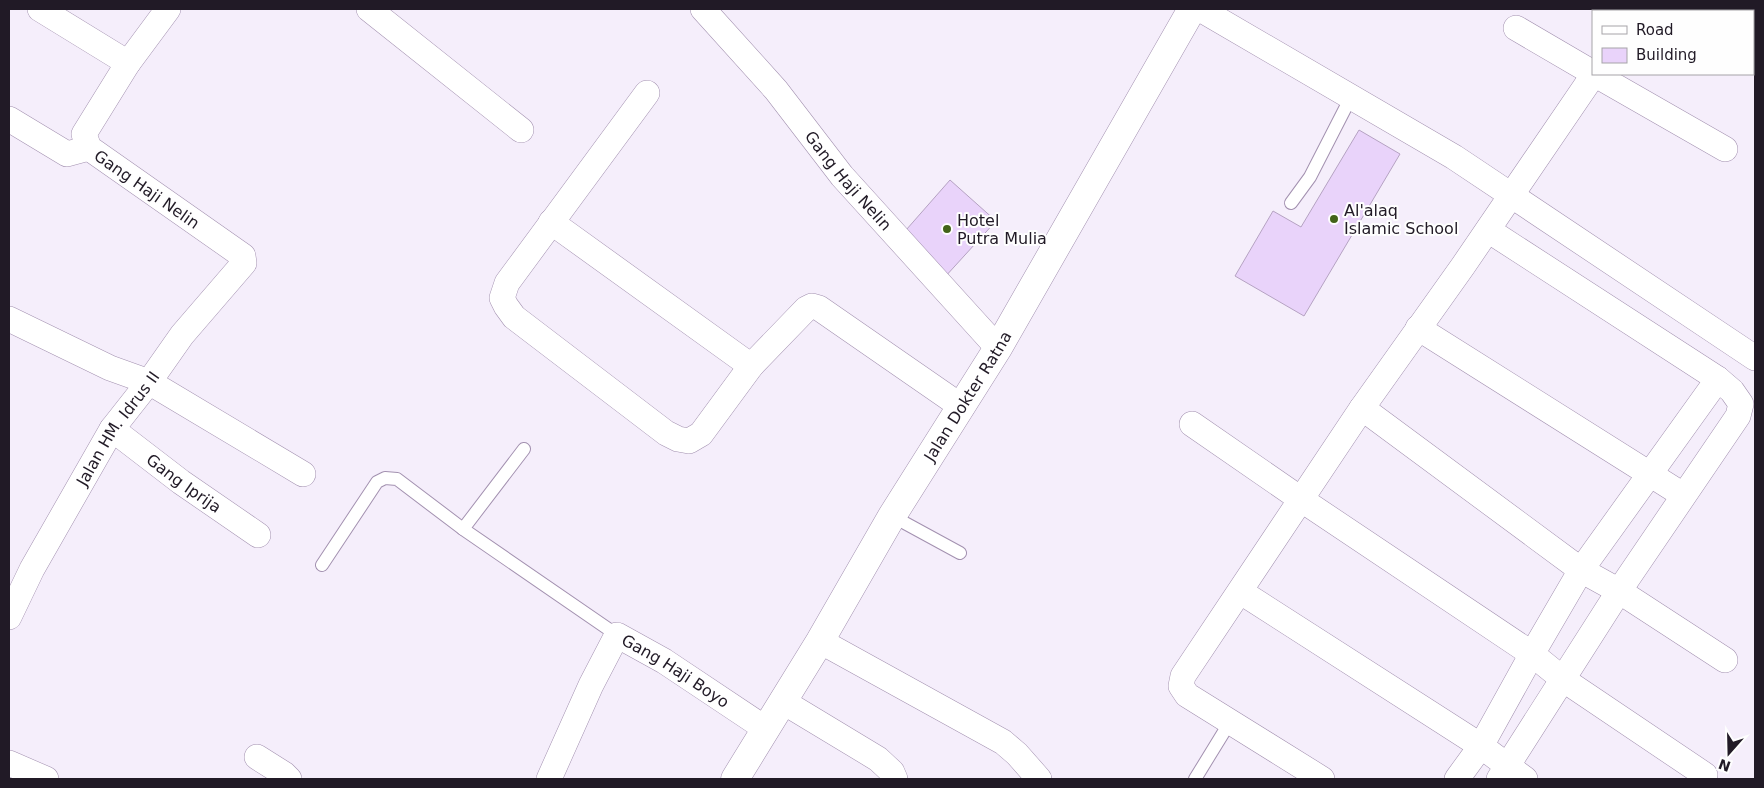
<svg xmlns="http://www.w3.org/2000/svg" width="1764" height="788" font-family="'DejaVu Sans',sans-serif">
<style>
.building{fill:#e9d3fa;stroke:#b5a2c2}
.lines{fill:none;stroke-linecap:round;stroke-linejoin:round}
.lane-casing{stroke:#a391b0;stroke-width:14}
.street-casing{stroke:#a391b0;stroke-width:26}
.secondary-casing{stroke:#a391b0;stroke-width:29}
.lane{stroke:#fff;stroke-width:12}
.street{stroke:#fff;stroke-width:25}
.secondary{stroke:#fff;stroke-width:28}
.poi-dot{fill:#426319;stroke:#fefefe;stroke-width:2}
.labels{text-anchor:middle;stroke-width:4;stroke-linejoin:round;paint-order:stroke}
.street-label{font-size:16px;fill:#211a26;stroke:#fefefe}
.poi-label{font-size:16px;fill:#211a26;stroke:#fefefe;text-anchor:start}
</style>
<rect width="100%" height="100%" fill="#f5eefb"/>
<!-- building -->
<g class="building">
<polygon points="1359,130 1400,154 1304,316 1235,276 1273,211 1301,227"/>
<polygon points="950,180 996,221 944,278 899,238"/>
</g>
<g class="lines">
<!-- lane casing -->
<g class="lane-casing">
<g id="lane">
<polyline points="1291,203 1310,177 1351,97"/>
<polyline points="892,516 960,553"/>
<polyline points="463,529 524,449"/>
<polyline points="322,565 377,482 385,478 397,479 463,529 617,635"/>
<polyline points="1195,779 1230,722"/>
</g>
</g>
<!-- street casing -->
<g class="street-casing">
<g id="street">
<polyline points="40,9 128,63"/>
<polyline points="369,9 521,130"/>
<path id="s1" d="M703 9 776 90 842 176 998 348"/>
<polyline points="1200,9 1454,157 1755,358"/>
<polyline points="1516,28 1593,73"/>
<polyline points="1594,74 1725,149"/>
<polyline points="647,93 507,283 502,298 506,306 514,317 666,433 678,439 689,441 701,434 751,366 806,309 812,306 819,308 962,407"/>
<polyline points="9,119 67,154 89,148"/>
<polyline points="551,222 751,366"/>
<polyline points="1488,230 1718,379 1732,391 1741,404 1738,416 1619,591 1499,779"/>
<polyline points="9,319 110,368 149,382 303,474"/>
<polyline points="1418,328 1683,495"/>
<polyline points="1362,408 1581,570 1619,591 1725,660"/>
<polyline points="1192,424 1302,500 1532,654 1564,680 1705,775"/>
<path id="s2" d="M112 429 181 482 258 535"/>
<polyline points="1241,592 1481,746 1525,779"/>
<path id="s3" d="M9 617 32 569 112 429 149 382 182 335 244 263 243 256 89 148 84 134 128 63 168 9"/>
<polyline points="820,641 1003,742 1017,754 1039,779"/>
<polyline points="782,701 878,759 892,772 895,779"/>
<polyline points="257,757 284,774 289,779"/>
<polyline points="9,763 46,779"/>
<path id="s4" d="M549 779 591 685 617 635 664 661 766 729"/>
<polyline points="1322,779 1187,695 1181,686 1183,676 1362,408 1463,266 1594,74"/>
<polyline points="1457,779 1481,746 1532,654 1581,570 1718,379"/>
</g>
</g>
<!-- secondary casing -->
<g class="secondary-casing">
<g id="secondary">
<path id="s5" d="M735 779 820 641 892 516 998 348 1192 9"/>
</g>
</g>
<!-- lane -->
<use href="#lane" class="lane"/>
<!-- street -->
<use href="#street" class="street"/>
<!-- secondary -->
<use href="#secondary" class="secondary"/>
</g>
<!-- markers -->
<g class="poi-dot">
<circle cx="1334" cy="219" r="5"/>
<circle cx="947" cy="229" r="5"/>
</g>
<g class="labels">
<!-- street labels -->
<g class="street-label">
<text dy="6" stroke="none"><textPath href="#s1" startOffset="225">Gang Haji Nelin</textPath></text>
<text transform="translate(147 189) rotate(35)" y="6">Gang Haji Nelin</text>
<text dy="6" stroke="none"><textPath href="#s5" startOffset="448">Jalan Dokter Ratna</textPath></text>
<text dy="6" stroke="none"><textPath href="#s3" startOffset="218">Jalan HM. Idrus II</textPath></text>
<text dy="6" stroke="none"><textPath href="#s2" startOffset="90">Gang Iprija</textPath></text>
<text dy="6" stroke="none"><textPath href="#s4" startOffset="228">Gang Haji Boyo</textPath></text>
</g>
<!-- poi labels -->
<g class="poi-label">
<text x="1344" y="216">Al'alaq<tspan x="1344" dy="18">Islamic School</tspan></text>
<text x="957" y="226">Hotel<tspan x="957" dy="18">Putra Mulia</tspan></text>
</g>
</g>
<!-- border -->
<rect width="1764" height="788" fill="none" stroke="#211a26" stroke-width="20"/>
<!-- legend -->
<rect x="1592" y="10" width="162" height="65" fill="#fefefe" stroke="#a6a3a8"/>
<rect x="1602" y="26" width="25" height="8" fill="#ffffff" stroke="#a6a3a8"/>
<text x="1636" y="35" font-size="15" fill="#211a26">Road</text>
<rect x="1602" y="48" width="25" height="15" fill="#e9d3fa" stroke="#a6a3a8"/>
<text x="1636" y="60" font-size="15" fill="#211a26">Building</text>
<!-- north arrow -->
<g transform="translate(1729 753) rotate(200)" stroke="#fefefe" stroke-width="4" paint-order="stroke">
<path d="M0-4L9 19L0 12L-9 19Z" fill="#211a26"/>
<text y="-8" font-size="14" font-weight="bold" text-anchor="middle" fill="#211a26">N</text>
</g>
</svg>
